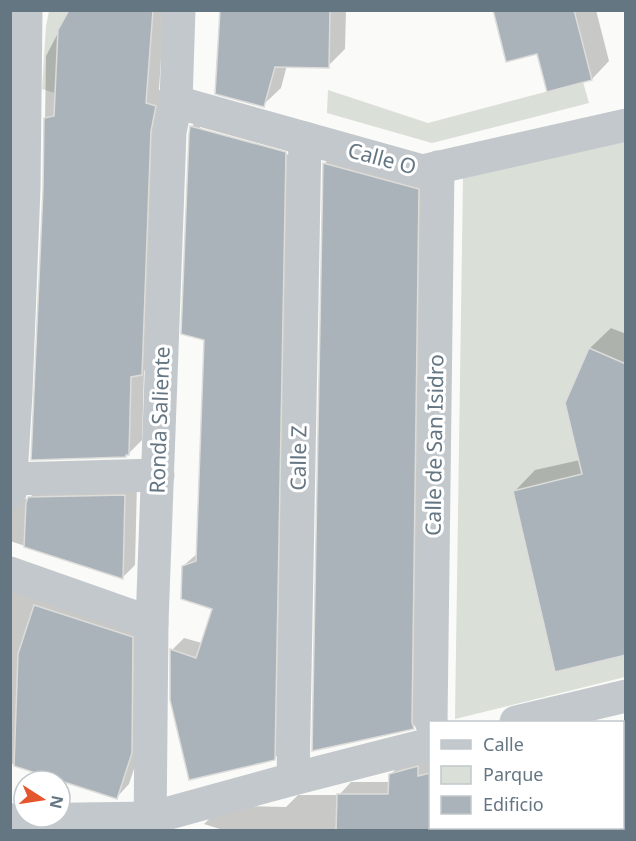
<svg xmlns="http://www.w3.org/2000/svg" width="636" height="841" font-family="'Noto Sans',sans-serif">
<style>
.green{fill:#dadfd7}
.shadow{fill:#0003;fill-rule:evenodd}
.building{fill:#aab3b9;stroke:#dcdcda;stroke-width:1.5}
.lines{fill:none;stroke-linecap:round;stroke-linejoin:round}
.street{stroke:#c3c8cc;stroke-width:33}
.labels{text-anchor:middle;stroke-width:6;stroke-linejoin:round;paint-order:stroke}
.street-label{font-size:21px;fill:#657683;stroke:#fff}
</style>
<rect width="100%" height="100%" fill="#fafaf8"/>
<!-- green -->
<g class="green">
<polygon points="49,11 69,11 58,30 55,93 42,89 46,26"/>
<polygon points="583,82 589,103 432,143 327,113 328,90 428,123"/>
<polygon points="625,137 625,677 455,719 463,178"/>
</g>
<!-- shadow -->
<g class="shadow">
<polygon points="70,10 164,10 159,90 169,93 155,360 144,371 142,440 129,453 44,189 46,56"/>
<polygon points="221,10 346,10 345,49 328,66 287,65 281,88 263,105"/>
<polygon points="494,10 596,10 609,61 592,79 548,90 538,52"/>
<path d="M204 114 298 140 286 746 274 759 172 650 184 638 202 643 214 608 183 566 198 553 205 339 190 134 192 126ZM200 127 294 153 293 156 200 130Z"/>
<polygon points="337,151 431,177 426,715 413,727 314,749 325,163"/>
<polygon points="611,328 626,334 626,653 515,491 535,470 580,460 590,348"/>
<polygon points="137,483 135,565 122,578 10,541 10,495 23,500 29,498 42,485"/>
<polygon points="10,582 145,625 144,739 129,784 117,797 10,763"/>
<polygon points="626,727 626,830 223,830 204,824 217,811 236,806 286,807 298,795 339,795 351,782 390,782 390,775 403,762 430,755 430,828 622,828 622,729"/>
</g>
<!-- building -->
<g class="building">
<polygon points="69,10 153,10 146,103 156,106 151,131 142,375 131,377 129,455 126,455 126,457 31,460 43,189 44,118 54,116 58,30"/>
<polygon points="220,10 330,10 329,68 275,67 264,107 215,94"/>
<polygon points="493,10 574,10 592,80 547,92 537,54 506,62"/>
<polygon points="190,126 286,152 275,760 189,780 170,700 170,649 196,658 212,609 181,599 182,566 196,561 204,340 181,334 189,134"/>
<polygon points="323,163 419,189 412,722 414,729 312,751"/>
<polygon points="589,348 626,364 626,655 555,672 513,491 582,474 565,403"/>
<polygon points="125,495 123,579 24,547 26,503 28,497"/>
<polygon points="34,605 133,637 132,753 117,799 14,766 18,654"/>
<polygon points="418,766 418,776 430,773 430,831 336,831 337,794 388,794 389,774"/>
</g>
<g class="lines">
<!-- street -->
<g class="street">
<polyline points="176,102 422,171 626,125"/>
<polyline points="11,479 158,475"/>
<polyline points="10,493 16,393 24,188 26,10"/>
<polyline points="10,573 152,623"/>
<polyline points="431,722 438,167"/>
<polyline points="516,722 626,696"/>
<polyline points="293,779 305,138"/>
<polyline points="10,820 151,818 293,779 430,744"/>
<polyline points="150,830 152,623 170,132 176,102 179,10"/>
</g>
</g>
<g class="labels">
<!-- street labels -->
<g class="street-label">
<text transform="translate(382 159) rotate(15)" y="7">Calle O</text>
<text transform="translate(160 420) rotate(-88)" y="7">Ronda Saliente</text>
<text transform="translate(435 445) rotate(-89)" y="7">Calle de San Isidro</text>
<text transform="translate(299 458) rotate(-89)" y="7">Calle Z</text>
</g>
</g>
<!-- border -->
<rect width="636" height="841" fill="none" stroke="#657683" stroke-width="24"/>
<!-- legend -->
<rect x="429" y="721" width="195" height="108" fill="#ffffff" stroke="#c1c8cd" stroke-width="1.5"/>
<rect x="441" y="740" width="30" height="9" fill="#c3c8cc" stroke="#c1c8cd" stroke-width="1.5"/>
<text x="483" y="751" font-size="18" fill="#657683">Calle</text>
<rect x="441" y="766" width="30" height="18" fill="#dadfd7" stroke="#c1c8cd" stroke-width="1.5"/>
<text x="483" y="781" font-size="18" fill="#657683">Parque</text>
<rect x="441" y="796" width="30" height="18" fill="#aab3b9" stroke="#c1c8cd" stroke-width="1.5"/>
<text x="483" y="811" font-size="18" fill="#657683">Edificio</text>
<!-- north arrow -->
<g transform="translate(42 799) rotate(102)"><circle r="28" fill="#ffffff" stroke="#c1c8cd" stroke-width="1.5"/>
<path d="M0-4.5L10 22L0 15L-10 22Z" fill="#e4572e"/>
<text y="-9" font-size="16" font-weight="bold" text-anchor="middle" fill="#657683">N</text>
</g>
</svg>
